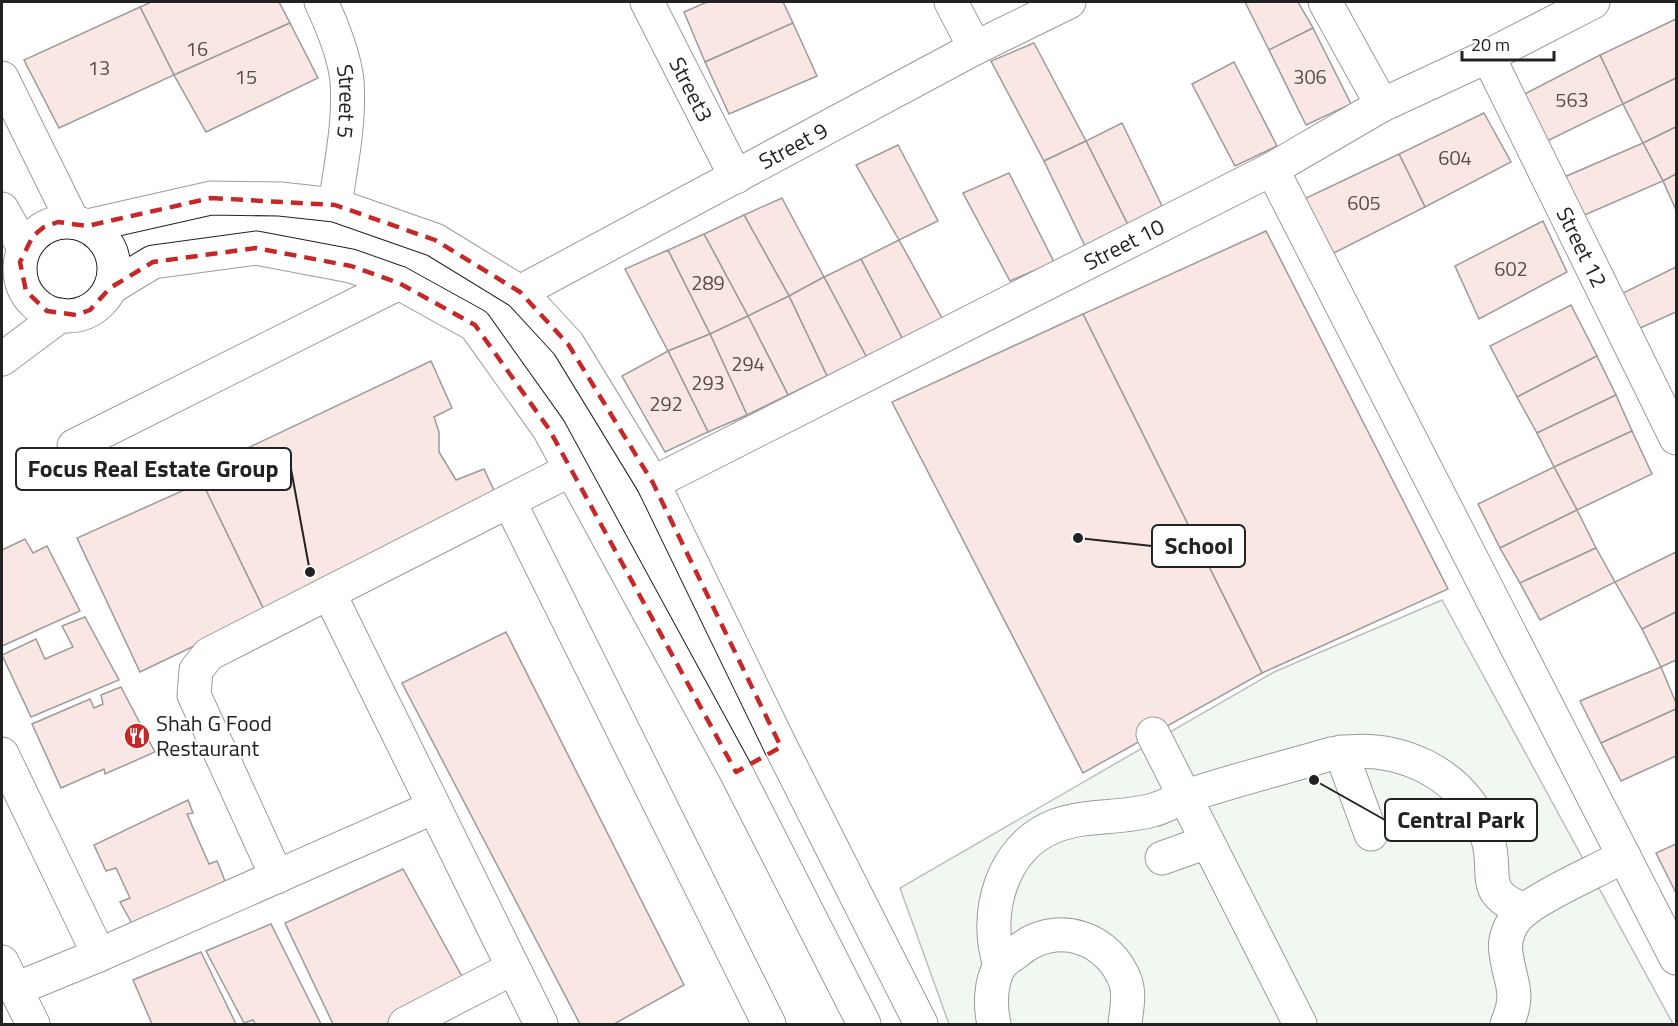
<svg xmlns="http://www.w3.org/2000/svg" width="1678" height="1026" font-family="'Titillium Web',sans-serif">
<style>
.green{fill:#e0efe3;stroke:#6f6f6f;stroke-width:1.5}
.building{fill:#f3c9c0;stroke:#222;stroke-width:1.5}
.lines{fill:none;stroke-linecap:round;stroke-linejoin:round}
.minor-casing{stroke:#222;stroke-width:35}
.minor{stroke:#fff;stroke-width:33}
.marked{fill:none;stroke:#c62828;stroke-width:4.5;stroke-dasharray:12 8;stroke-linejoin:round}
.labels{text-anchor:middle;stroke-width:4.5;stroke-linejoin:round;paint-order:stroke}
.number-label{font-size:20px;fill:#564c4a}
.street-label{font-size:22px;fill:#222;stroke:#fff}
.poi-label{font-size:22px;fill:#222;stroke:#fff;text-anchor:start}
.leader{fill:none;stroke:#222;stroke-width:2}
.callout-dot{fill:#222;stroke:#fff;stroke-width:2}
.callout{fill:#fff;stroke:#222;stroke-width:2}
.callout-label{font-size:24px;text-anchor:middle;font-weight:bold;fill:#222}
</style>
<rect width="100%" height="100%" fill="#fff"/>
<!-- green -->
<polygon class="green" points="1442,600 1673,1024 949,1024 900,888 1274,672"/>
<!-- building -->
<g class="building">
<polygon points="151,2 279,2 290,23 174,75 140,7"/>
<polygon points="707,2 783,2 793,23 705,62 684,12"/>
<polygon points="1245,2 1298,2 1313,28 1269,50"/>
<polygon points="140,7 174,75 59,128 24,60"/>
<polygon points="1676,19 1676,78 1623,104 1600,55"/>
<polygon points="290,23 318,78 206,132 174,75"/>
<polygon points="793,23 817,76 729,114 705,62"/>
<polygon points="1313,28 1351,104 1306,125 1269,50"/>
<polygon points="1034,43 1086,141 1044,161 991,61"/>
<polygon points="1600,55 1623,104 1543,143 1521,96"/>
<polygon points="1234,62 1277,146 1235,166 1192,84"/>
<polygon points="1676,78 1676,127 1643,143 1623,104"/>
<polygon points="1484,113 1511,162 1425,207 1399,154"/>
<polygon points="1122,123 1162,206 1128,225 1086,141"/>
<polygon points="1676,127 1676,174 1663,181 1643,143"/>
<polygon points="1086,141 1128,225 1085,246 1044,161"/>
<polygon points="1643,143 1663,181 1580,217 1562,178"/>
<polygon points="898,145 938,221 899,240 856,165"/>
<polygon points="1399,154 1425,207 1330,255 1304,199"/>
<polygon points="1009,173 1054,262 1010,281 963,193"/>
<polygon points="1676,174 1676,210 1663,181"/>
<polygon points="782,198 824,277 789,296 744,215"/>
<polygon points="744,215 789,296 748,316 704,234"/>
<polygon points="1543,221 1567,272 1479,319 1455,266"/>
<polygon points="1266,231 1448,589 1262,673 1083,314"/>
<polygon points="704,234 748,316 710,334 668,250"/>
<polygon points="899,240 943,320 903,340 861,259"/>
<polygon points="668,250 710,334 668,351 625,269"/>
<polygon points="861,259 903,340 867,358 824,277"/>
<polygon points="1676,267 1676,312 1638,329 1623,293"/>
<polygon points="824,277 867,358 827,376 789,296"/>
<polygon points="789,296 827,376 788,395 748,316"/>
<polygon points="1571,305 1597,356 1517,397 1490,346"/>
<polygon points="1083,314 1262,673 1083,773 892,402"/>
<polygon points="748,316 788,395 747,415 710,334"/>
<polygon points="710,334 747,415 708,432 668,351"/>
<polygon points="668,351 708,432 665,452 622,376"/>
<polygon points="1597,356 1616,395 1537,433 1517,397"/>
<polygon points="431,361 452,408 434,417 439,432 439,452 456,480 484,469 498,499 265,612 197,472"/>
<polygon points="1616,395 1632,431 1554,467 1537,433"/>
<polygon points="1632,431 1652,474 1577,510 1554,467"/>
<polygon points="1554,467 1577,510 1500,548 1478,504"/>
<polygon points="202,482 265,612 140,672 77,538"/>
<polygon points="1577,510 1596,548 1520,583 1500,548"/>
<polygon points="25,539 33,553 47,546 80,611 2,646 2,550"/>
<polygon points="1596,548 1615,582 1540,620 1520,583"/>
<polygon points="1676,552 1676,612 1642,629 1615,582"/>
<polygon points="1676,612 1676,660 1661,667 1642,629"/>
<polygon points="85,617 119,680 31,717 2,655 36,639 45,659 73,647 62,626"/>
<polygon points="506,632 684,985 614,1024 580,1024 402,683"/>
<polygon points="1661,667 1676,703 1676,709 1601,743 1580,701"/>
<polygon points="121,687 155,752 105,774 104,769 61,788 32,724 90,699 94,708 103,704 101,695"/>
<polygon points="1676,709 1676,756 1621,781 1601,743"/>
<polygon points="188,800 193,813 187,814 209,864 217,861 225,881 135,929 120,902 130,898 116,868 106,871 94,845"/>
<polygon points="1676,844 1676,893 1656,853"/>
<polygon points="403,869 465,982 386,1024 333,1024 285,923"/>
<polygon points="271,924 321,1024 255,1024 253,1020 244,1023 206,951"/>
<polygon points="201,952 236,1024 152,1024 133,980"/>
</g>
<g class="lines">
<!-- minor casing -->
<g class="minor-casing">
<g id="minor">
<path id="s1" d="M321 2C331 22 345 58 347 81 350 121 341 165 335 205"/>
<path id="s2" d="M647 2 736 177"/>
<polyline points="951,2 975,48"/>
<polyline points="1325,2 1382,105"/>
<path id="s3" d="M1488 56 1676 438"/>
<polyline points="2,78 73,222"/>
<polyline points="1272,169 1676,958"/>
<polyline points="2,209 24,248"/>
<circle cx="67" cy="269" r="47"/>
<polyline points="87,226 211,198 280,199 335,205 435,240 520,292 568,344 653,483 781,747 921,1024"/>
<polyline points="110,288 153,262 256,248 351,266 399,283 475,325 549,429 736,772 864,1024"/>
<path id="s4" d="M520 292 975 48 1069 2"/>
<polyline points="2,359 61,315"/>
<polyline points="74,446 399,283"/>
<path id="s5" d="M653 483 1272 169 1382 105 1488 56 1593 2"/>
<polyline points="509,501 769,1024"/>
<polyline points="329,593 541,1024"/>
<polyline points="1153,734 1300,1024"/>
<polyline points="1341,752 1371,834"/>
<polyline points="2,754 99,955"/>
<polyline points="1162,858 1207,842"/>
<polyline points="277,877 194,695 196,670 209,654 570,470"/>
<polyline points="2,962 33,1024"/>
<path d="M1000 965C983 915 1001 847 1055 826 1086 814 1121 819 1153 810 1165 807 1175 800 1187 796 1234 780 1283 768 1331 754 1397 742 1463 771 1487 836 1500 874 1476 892 1525 910"/>
<polyline points="16,989 99,955 432,808"/>
<polyline points="405,1024 513,968"/>
<path d="M994 1024C990 1007 990 982 1000 966 1004 960 1013 955 1018 951 1056 919 1110 937 1126 983 1130 996 1126 1012 1125 1024"/>
<path d="M1507 1024C1521 992 1510 984 1506 953 1504 939 1509 926 1519 915 1539 896 1597 871 1624 856"/>
</g>
</g>
<!-- minor -->
<use href="#minor" class="minor"/>
</g>
<!-- marked area -->
<path d="M0 0H1678V1026H0ZM211 198 335 205 435 240 520 292 568 344 653 483 781 747 736 772 549 429 475 325 399 283 351 266 256 248 153 262 110 288 90 310 76 315 47 311 26 291 20 262 33 236 44 227 58 222 87 226Z" fill="#fff" fill-opacity=".55" fill-rule="evenodd"/>
<path class="marked" d="M211 198 335 205 435 240 520 292 568 344 653 483 781 747 736 772 549 429 475 325 399 283 351 266 256 248 153 262 110 288 90 310 76 315 47 311 26 291 20 262 33 236 44 227 58 222 87 226Z"/>
<!-- icons -->
<defs>
<g id="restaurant-disc" transform="scale(1.35)"><circle r="9.5" fill="#c62828" stroke="#fff"/><path d="M-5-6h1v4h1v-4h1v4h1v-4h1v5L-1.5 .5V6h-2V.5L-5-1ZM5-6V6H3V1.5H1.5Q1.5-4 5-6Z" fill="#fff"/></g>
</defs>
<g fill-rule="evenodd">
<use href="#restaurant-disc" x="137" y="736"/>
</g>
<g class="labels">
<!-- number labels -->
<g class="number-label">
<text x="197" y="56">16</text>
<text x="99" y="75">13</text>
<text x="246" y="84">15</text>
<text x="1310" y="84">306</text>
<text x="1572" y="107">563</text>
<text x="1455" y="165">604</text>
<text x="1364" y="210">605</text>
<text x="1511" y="276">602</text>
<text x="708" y="290">289</text>
<text x="748" y="371">294</text>
<text x="708" y="390">293</text>
<text x="666" y="411">292</text>
</g>
<!-- street labels -->
<g class="street-label">
<text dy="8" stroke="none"><textPath href="#s2" startOffset="98">Street3</textPath></text>
<text dy="8" stroke="none"><textPath href="#s1" startOffset="104">Street 5</textPath></text>
<text dy="8" stroke="none"><textPath href="#s4" startOffset="310">Street 9</textPath></text>
<text dy="8" stroke="none"><textPath href="#s5" startOffset="528">Street 10</textPath></text>
<text dy="8" stroke="none"><textPath href="#s3" startOffset="213">Street 12</textPath></text>
</g>
<!-- poi labels -->
<g class="poi-label">
<text x="156" y="731">Shah G Food<tspan x="156" dy="25">Restaurant</tspan></text>
</g>
</g>
<!-- callouts -->
<path class="leader" d="M310 572L291 469M1078 538L1152 546M1314 780L1385 820"/>
<g class="callout-dot">
<circle cx="310" cy="572" r="6"/>
<circle cx="1078" cy="538" r="6"/>
<circle cx="1314" cy="780" r="6"/>
</g>
<g class="callout">
<rect x="16" y="448" width="275" height="42" rx="6"/>
<rect x="1152" y="525" width="93" height="42" rx="6"/>
<rect x="1385" y="799" width="152" height="42" rx="6"/>
</g>
<g class="callout-label">
<text x="153" y="477">Focus Real Estate Group</text>
<text x="1199" y="554">School</text>
<text x="1461" y="828">Central Park</text>
</g>
<!-- border -->
<rect width="1678" height="1026" fill="none" stroke="#222222" stroke-width="6"/>
<!-- scale -->
<path d="M1462 51v9h92v-9" fill="none" stroke="#222222" stroke-width="3"/>
<text x="1471" y="51" font-size="18" fill="#222222" stroke="#ffffff" stroke-width="4.5" paint-order="stroke">20 m</text>
</svg>
